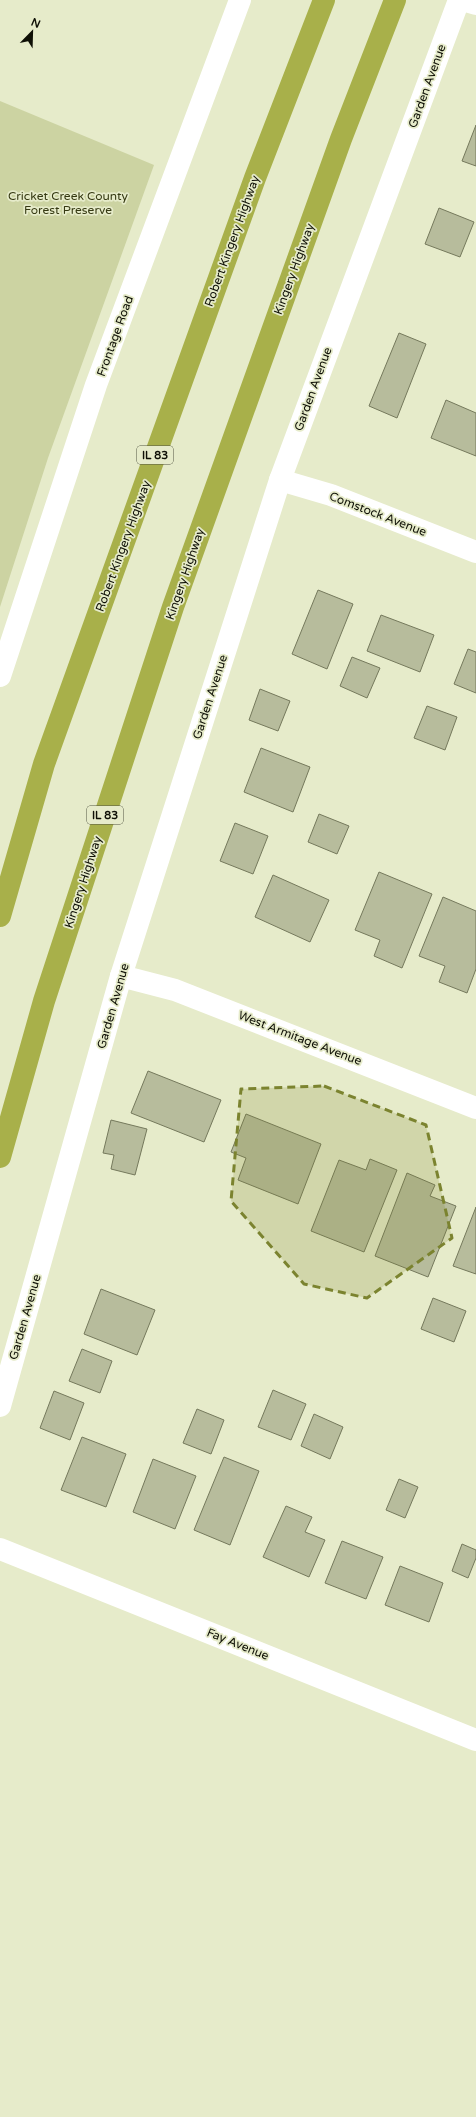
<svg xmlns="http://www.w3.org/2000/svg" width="476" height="2117" font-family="'Varela Round',sans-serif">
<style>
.green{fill:#ccd3a2}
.building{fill:#b7bc9c;stroke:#75795c}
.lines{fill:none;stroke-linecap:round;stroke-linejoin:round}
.minor{stroke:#fff;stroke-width:22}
.trunk{stroke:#a8b04a;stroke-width:22}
.marked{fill:#7b832f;fill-opacity:0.2;stroke:#7b832f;stroke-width:3;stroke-dasharray:8 5;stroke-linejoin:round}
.labels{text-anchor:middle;stroke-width:3.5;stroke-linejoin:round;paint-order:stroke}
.shield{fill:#e6ebca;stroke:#505241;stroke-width:1}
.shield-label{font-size:11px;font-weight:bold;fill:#0f1006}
.street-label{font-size:12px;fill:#0f1006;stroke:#e6ebca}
.park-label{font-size:12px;fill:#353912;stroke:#e6ebca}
</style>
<rect width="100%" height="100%" fill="#e6ebca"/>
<!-- green -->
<polygon class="green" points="0,101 154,165 48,458 0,607"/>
<!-- building -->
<g class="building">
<polygon points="476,125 476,166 462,161"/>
<polygon points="439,208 474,222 460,257 425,244"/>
<polygon points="399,333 426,344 397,418 369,406"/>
<polygon points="446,400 476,413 476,456 431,438"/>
<polygon points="318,590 353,604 327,669 292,654"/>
<polygon points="381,615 434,635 420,672 367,651"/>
<polygon points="468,649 476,652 476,693 454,684"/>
<polygon points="352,657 380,668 367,698 340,686"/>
<polygon points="260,689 290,701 278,731 249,720"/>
<polygon points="427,706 457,717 445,750 414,738"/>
<polygon points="261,748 310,767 293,812 244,792"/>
<polygon points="319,814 349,826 337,854 308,842"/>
<polygon points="235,823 268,836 253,874 220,861"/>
<polygon points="379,872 432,894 402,968 374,956 380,940 355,930"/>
<polygon points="273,875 329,900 310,942 255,917"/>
<polygon points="443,897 476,911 476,969 467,993 439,982 445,966 419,956"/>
<polygon points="148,1071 221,1100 204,1142 131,1113"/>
<polygon points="246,1114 321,1144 298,1204 238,1180 246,1158 231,1152"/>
<polygon points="111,1120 147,1129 135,1175 111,1169 114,1155 103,1153"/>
<polygon points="370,1159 397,1170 364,1252 311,1231 339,1160 366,1170"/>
<polygon points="407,1173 435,1185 430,1196 456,1206 428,1277 375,1256"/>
<polygon points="476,1207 476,1274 453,1266"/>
<polygon points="101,1289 155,1310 137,1355 84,1334"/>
<polygon points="433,1298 466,1311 454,1342 421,1329"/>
<polygon points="82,1349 112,1361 100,1393 69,1381"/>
<polygon points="273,1390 306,1404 291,1440 258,1427"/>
<polygon points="54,1391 84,1403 70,1440 40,1428"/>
<polygon points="197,1409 224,1420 211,1454 183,1443"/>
<polygon points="314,1414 343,1427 330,1459 301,1446"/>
<polygon points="82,1437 126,1454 106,1507 61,1490"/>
<polygon points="224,1457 259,1471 230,1545 194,1530"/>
<polygon points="153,1459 196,1476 175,1529 133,1512"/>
<polygon points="399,1479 418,1487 405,1518 386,1510"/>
<polygon points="286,1506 312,1517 305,1532 325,1540 309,1577 263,1557"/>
<polygon points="342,1541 383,1557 366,1599 325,1583"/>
<polygon points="462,1544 476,1550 476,1558 468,1578 452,1571"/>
<polygon points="400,1566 443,1583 429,1622 385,1605"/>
</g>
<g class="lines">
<!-- minor -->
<g class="minor">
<polyline points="462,0 476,4"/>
<polyline points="280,480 331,495 476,552"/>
<polyline points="0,676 96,385 240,0"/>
<polyline points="121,976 175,990 476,1108"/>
<polyline points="0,1406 121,976 280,480 459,0"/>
<polyline points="0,1549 476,1740"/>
</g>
<!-- trunk -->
<g class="trunk">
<polyline points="0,916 44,764 255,178 324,0"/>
<polyline points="0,1157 44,1001 173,607 341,139 395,0"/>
</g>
</g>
<!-- marked area -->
<path class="marked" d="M324 1086 426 1125 452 1238 367 1298 304 1284 231 1201 241 1089Z"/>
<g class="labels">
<!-- shield labels -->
<g class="shield">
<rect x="137" y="446" width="36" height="18" rx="3"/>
<rect x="87" y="806" width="36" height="18" rx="3"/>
</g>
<g class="shield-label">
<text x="155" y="459">IL 83</text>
<text x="105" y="819">IL 83</text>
</g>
<!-- street labels -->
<g class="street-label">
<text transform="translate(427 86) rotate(-70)" y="4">Garden Avenue</text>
<text transform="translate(232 241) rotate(-70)" y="4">Robert Kingery Highway</text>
<text transform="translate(294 269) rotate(-70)" y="4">Kingery Highway</text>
<text transform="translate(115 336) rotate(-70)" y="4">Frontage Road</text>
<text transform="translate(313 389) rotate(-70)" y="4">Garden Avenue</text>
<text transform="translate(378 514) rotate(21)" y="4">Comstock Avenue</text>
<text transform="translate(123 546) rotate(-70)" y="4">Robert Kingery Highway</text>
<text transform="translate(185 574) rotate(-71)" y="4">Kingery Highway</text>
<text transform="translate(210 697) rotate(-72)" y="4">Garden Avenue</text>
<text transform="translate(83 882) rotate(-72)" y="4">Kingery Highway</text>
<text transform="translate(113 1006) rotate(-74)" y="4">Garden Avenue</text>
<text transform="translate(300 1038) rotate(21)" y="4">West Armitage Avenue</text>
<text transform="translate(25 1317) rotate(-74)" y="4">Garden Avenue</text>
<text transform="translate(238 1644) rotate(22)" y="4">Fay Avenue</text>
</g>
<!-- park labels -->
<g class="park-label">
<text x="68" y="200">Cricket Creek County<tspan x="68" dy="14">Forest Preserve</tspan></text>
</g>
</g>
<!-- north arrow -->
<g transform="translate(32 32) rotate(23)" stroke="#e6ebca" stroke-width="3" paint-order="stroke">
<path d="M0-3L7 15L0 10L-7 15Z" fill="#0f1006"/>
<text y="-6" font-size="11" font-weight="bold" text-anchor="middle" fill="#0f1006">N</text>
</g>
</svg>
